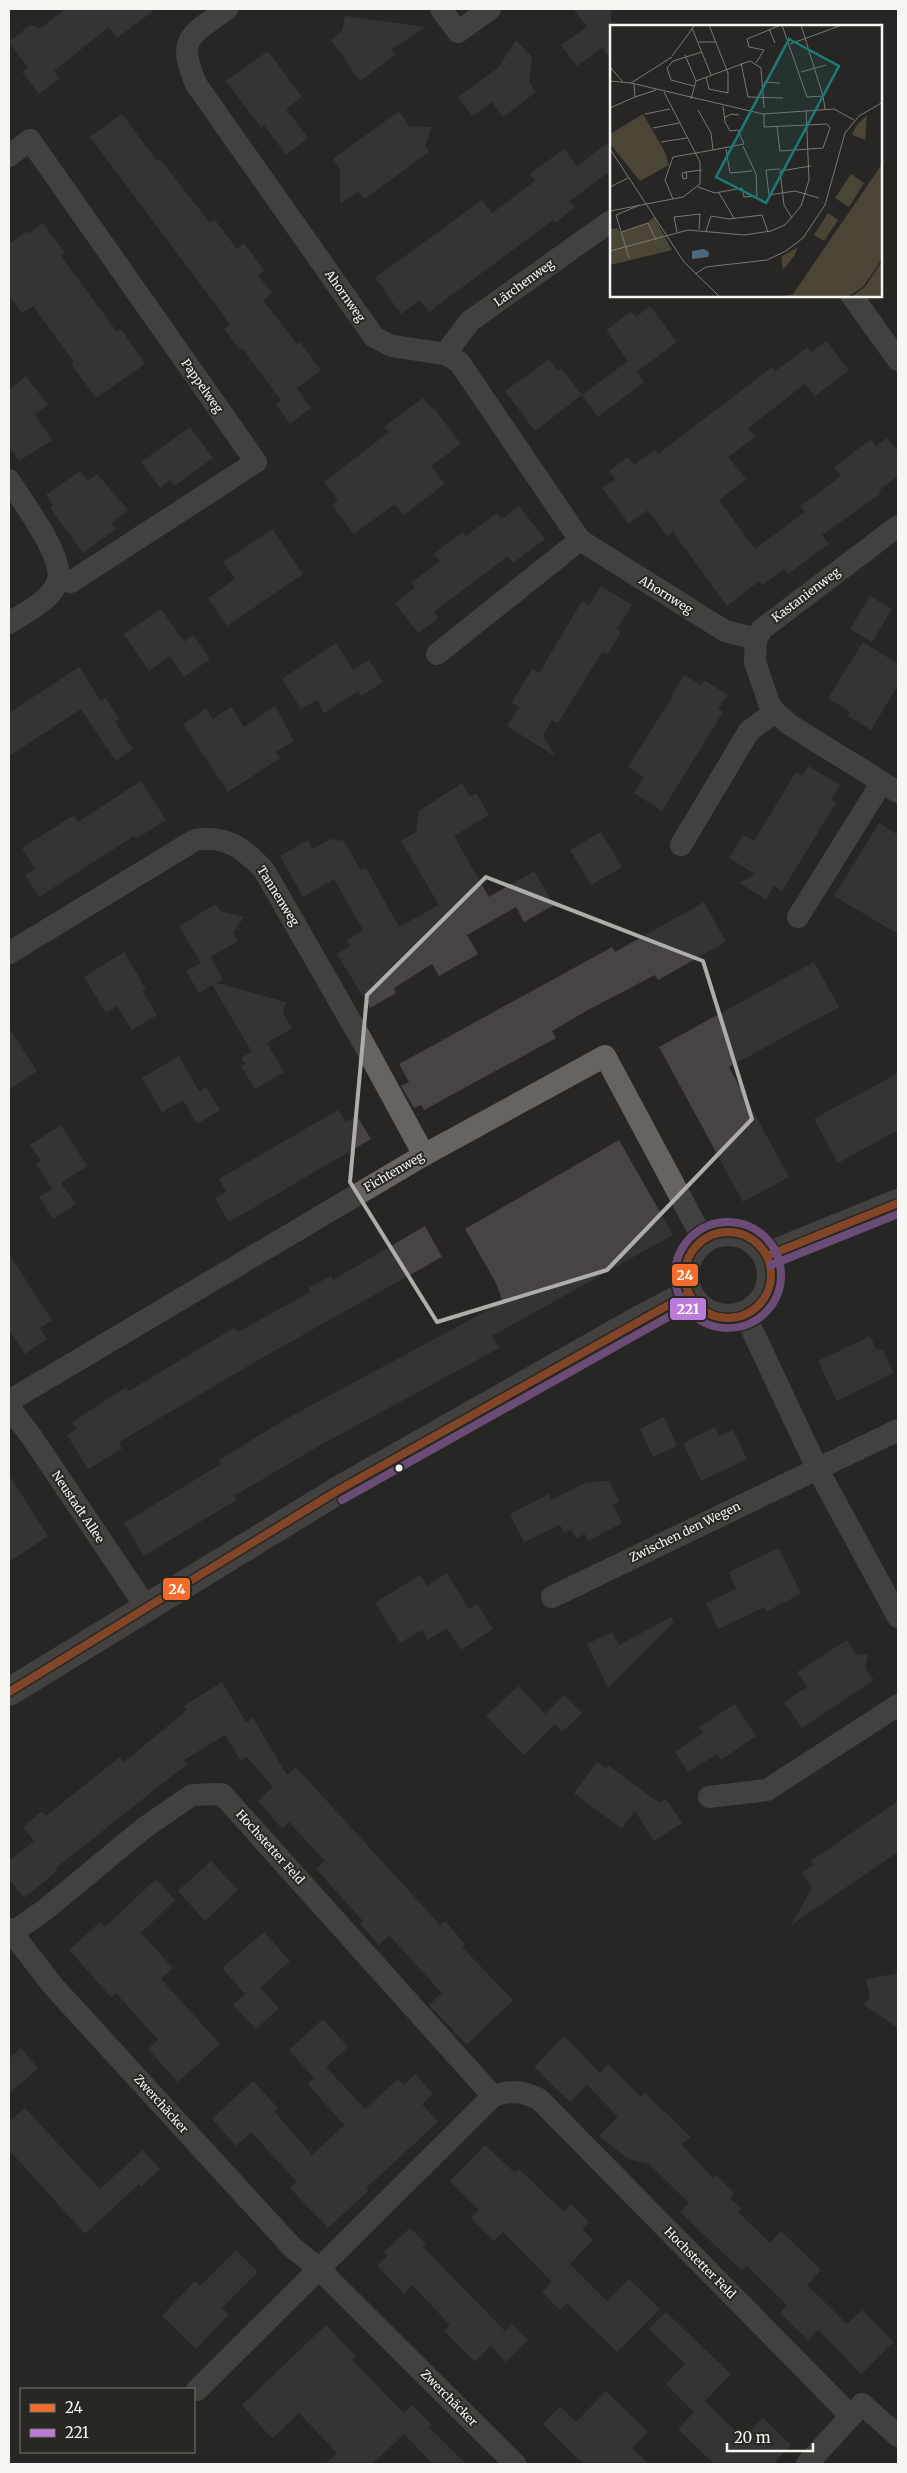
<svg xmlns="http://www.w3.org/2000/svg" width="907" height="2473" font-family="Merriweather,serif">
<style>
.building{fill:#474347}
.lines{fill:none;stroke-linecap:round;stroke-linejoin:round}
.minor{stroke:#676360;stroke-width:22}
.tertiary{stroke:#676360;stroke-width:28}
.bus-1-casing{stroke:#282723;stroke-width:11}
.bus-2-casing{stroke:#282723;stroke-width:11}
.bus-1{stroke:#f36c2b;stroke-width:8}
.bus-2{stroke:#bd7bd9;stroke-width:8}
.marked{fill:none;stroke:#adadaa;stroke-width:4;stroke-linejoin:round}
.bus-dot{fill:#f5f5f2;stroke:#282723;stroke-width:2}
.labels{text-anchor:middle;stroke-width:4;stroke-linejoin:round;paint-order:stroke}
.street-label{font-size:12px;fill:#f5f5f2;stroke:#282723}
.inset-road{fill:none;stroke:#797976;stroke-width:1}
.view{fill:#1a7c75;fill-opacity:0.15;stroke:#1a7c75;stroke-width:2.5}
.inset-edge{fill:none;stroke:#f5f5f2;stroke-width:2.5}
.line-badge{stroke:#282723;stroke-width:2}
.badge-label{font-size:14px;text-anchor:middle;font-weight:bold;fill:#fff}
</style>
<rect width="100%" height="100%" fill="#272624"/>
<!-- building -->
<g class="building">
<polygon points="66,9 156,9 117,38 109,27 54,71 59,78 39,94 22,72 28,68 9,42 30,25 40,28"/>
<polygon points="573,9 611,9 611,59 602,48 577,66 561,45 587,27"/>
<polygon points="345,16 426,27 391,50 395,55 360,81 331,40 342,31"/>
<polygon points="516,40 532,57 529,82 536,92 503,117 492,102 472,116 458,97 498,68"/>
<polygon points="268,51 302,97 286,109 308,138 286,155 264,125 261,128 226,81"/>
<polygon points="399,111 409,126 431,127 425,147 429,152 364,199 358,192 340,204 340,169 333,159"/>
<polygon points="122,114 157,161 160,159 210,223 215,220 237,249 244,243 264,270 258,275 272,293 263,300 297,344 300,342 321,370 281,400 242,348 240,350 224,329 230,324 90,137"/>
<polygon points="611,140 611,170 570,201 575,207 555,223 553,220 429,312 420,300 401,314 375,278 482,200 492,213 535,181 530,174 564,149 577,166"/>
<polygon points="43,223 65,253 61,256 117,332 121,329 145,364 96,398 71,364 74,362 33,306 22,313 9,295 9,244 27,231 29,234"/>
<polygon points="650,306 677,342 637,372 644,382 598,417 582,395 535,431 505,391 549,359 558,371 561,368 582,395 628,361 606,330 631,311 636,317"/>
<polygon points="826,341 849,370 815,396 805,384 748,428 755,437 728,457 746,479 719,500 755,549 805,512 800,506 841,476 834,467 871,439 876,446 887,438 898,452 898,476 879,491 880,494 822,535 829,544 788,574 784,569 762,585 759,581 727,606 673,532 667,536 648,510 629,524 602,488 615,479 609,471 628,457 634,465 655,449 658,454 772,367 775,371 808,347 811,352"/>
<polygon points="26,376 48,405 35,414 52,440 19,461 9,446 9,390"/>
<polygon points="297,388 311,408 290,424 276,404"/>
<polygon points="423,398 432,410 434,408 461,444 431,466 445,484 404,515 395,504 354,534 332,505 338,501 324,482 389,432 384,427"/>
<polygon points="190,427 213,458 174,486 170,480 160,488 141,462"/>
<polygon points="80,471 87,481 97,474 128,510 111,523 116,529 83,553 50,508 53,506 46,495"/>
<polygon points="519,506 545,539 513,563 508,556 434,612 439,618 418,633 395,603 415,588 411,583 440,561 434,554 445,545 463,532 466,536 497,513 502,519"/>
<polygon points="272,529 303,574 227,626 208,598 235,579 223,562"/>
<polygon points="601,586 632,605 617,629 621,632 607,655 602,652 558,723 552,720 543,735 555,756 507,726 519,707 512,702 532,669 539,673 582,601 589,605"/>
<polygon points="870,596 892,609 872,642 850,629"/>
<polygon points="161,609 184,642 193,635 210,659 184,677 170,656 149,671 124,634"/>
<polygon points="863,642 898,664 898,685 871,730 848,716 850,712 828,698"/>
<polygon points="336,643 353,670 369,660 383,682 361,696 358,691 324,713 317,700 301,709 282,679"/>
<polygon points="79,667 101,701 106,698 119,719 115,722 133,749 116,761 81,709 9,756 9,713"/>
<polygon points="684,675 701,685 704,680 728,695 718,709 723,712 662,811 634,793 644,777 628,767 672,697 671,696"/>
<polygon points="275,706 294,741 276,752 280,758 228,792 183,724 206,709 213,719 231,707 244,727"/>
<polygon points="808,766 840,785 831,800 836,803 782,891 774,886 766,899 739,883 755,874 729,858 743,835 754,841 796,772 802,776"/>
<polygon points="141,781 166,820 136,839 134,836 39,897 25,875 35,869 22,848 74,815 78,822"/>
<polygon points="462,783 470,797 476,793 489,815 454,836 489,897 534,871 554,905 524,922 516,907 467,935 478,954 439,976 432,964 394,988 396,993 370,1008 337,954 350,946 347,941 363,930 334,879 303,897 280,856 308,840 313,849 331,839 344,841 361,871 366,868 399,927 439,905 401,841 416,832 419,811"/>
<polygon points="879,823 898,835 898,934 834,896"/>
<polygon points="601,832 622,867 591,885 570,850"/>
<polygon points="704,902 726,942 658,980 655,975 588,1010 552,1031 556,1038 424,1110 421,1105 414,1108 401,1086 409,1082 399,1064 612,947 615,952"/>
<polygon points="216,904 220,911 244,917 233,933 238,941 202,962 211,957 223,979 217,983 286,1002 283,1013 292,1028 252,1052 212,985 199,993 186,971 201,963 179,926"/>
<polygon points="124,952 146,989 142,991 157,1015 132,1030 117,1006 106,1013 84,977"/>
<polygon points="814,962 839,1007 729,1067 789,1177 743,1202 659,1047"/>
<polygon points="9,1028 37,1071 9,1090"/>
<polygon points="267,1043 284,1072 255,1089 241,1066 245,1064 241,1058"/>
<polygon points="179,1056 199,1091 206,1087 220,1110 197,1124 183,1100 194,1094 162,1112 142,1078"/>
<polygon points="898,1073 898,1130 838,1163 814,1119"/>
<polygon points="338,1110 346,1122 357,1116 371,1139 229,1222 215,1198 226,1192 219,1179"/>
<polygon points="61,1125 87,1166 61,1183 76,1204 53,1219 39,1197 52,1189 36,1164 41,1161 30,1145"/>
<polygon points="619,1140 673,1235 492,1336 499,1348 319,1446 234,1496 236,1500 144,1556 124,1523 221,1464 219,1460 286,1419 503,1302 495,1281 465,1229"/>
<polygon points="425,1226 442,1257 267,1355 119,1442 122,1449 88,1469 67,1435 77,1429 72,1422 126,1387 129,1391 235,1327 238,1332 310,1292 308,1288 331,1276 333,1280"/>
<polygon points="9,1254 52,1320 40,1328 47,1339 25,1354 9,1330"/>
<polygon points="870,1336 876,1349 883,1350 894,1373 837,1401 818,1361"/>
<polygon points="664,1417 677,1446 653,1457 640,1429"/>
<polygon points="715,1427 719,1436 733,1430 747,1459 701,1481 683,1443"/>
<polygon points="9,1475 48,1536 9,1562"/>
<polygon points="609,1481 619,1502 613,1505 622,1523 588,1541 585,1534 576,1538 571,1529 564,1533 560,1525 524,1542 510,1514 549,1494 551,1500 587,1482"/>
<polygon points="779,1548 801,1594 767,1611 765,1607 718,1629 706,1603 736,1589 729,1572"/>
<polygon points="447,1573 469,1609 477,1604 493,1629 461,1650 447,1628 428,1640 422,1630 400,1643 375,1603 420,1575 427,1586"/>
<polygon points="671,1617 674,1622 608,1688 587,1644 612,1632 619,1645"/>
<polygon points="847,1640 856,1654 868,1655 865,1668 874,1680 802,1728 784,1702 807,1687 797,1672"/>
<polygon points="222,1682 246,1722 253,1718 287,1775 296,1767 440,1925 445,1921 465,1944 462,1947 513,2000 467,2045 429,2005 442,1993 389,1935 379,1945 360,1924 363,1921 316,1869 325,1861 289,1822 282,1829 258,1801 273,1787 247,1757 241,1761 225,1735 184,1760 187,1764 56,1868 58,1870 24,1898 9,1879 9,1861 34,1841 23,1827 42,1811 46,1816 120,1757 124,1762 187,1710 184,1706"/>
<polygon points="518,1686 555,1724 524,1755 486,1716"/>
<polygon points="564,1695 582,1713 562,1732 545,1714"/>
<polygon points="735,1704 756,1736 721,1760 717,1754 688,1772 675,1752 703,1733 699,1727"/>
<polygon points="597,1762 607,1769 608,1765 659,1803 666,1799 682,1823 654,1841 635,1811 622,1829 574,1793"/>
<polygon points="898,1801 898,1852 791,1925 812,1888 801,1873 813,1865 811,1861"/>
<polygon points="211,1861 238,1890 205,1921 178,1891"/>
<polygon points="156,1879 175,1900 141,1933 173,1968 161,1979 220,2044 178,2082 148,2049 158,2040 116,1993 111,1997 69,1950 100,1922 105,1927"/>
<polygon points="264,1932 290,1961 260,1988 279,2008 256,2029 233,2005 245,1994 222,1968"/>
<polygon points="898,1973 898,2028 864,2005 870,1997 866,1979"/>
<polygon points="323,2019 348,2047 326,2067 365,2109 398,2079 404,2085 415,2074 433,2094 422,2104 438,2122 366,2188 368,2191 328,2228 290,2188 297,2182 251,2132 236,2146 212,2119 253,2081 278,2108 274,2111 312,2155 344,2125 308,2084 314,2078 289,2050"/>
<polygon points="564,2036 600,2073 608,2064 641,2097 645,2093 691,2137 681,2144 713,2178 716,2175 734,2193 730,2198 742,2209 738,2212 770,2243 781,2231 821,2270 807,2285 847,2324 862,2310 894,2342 861,2374 818,2330 808,2340 780,2313 787,2305 747,2266 742,2271 680,2212 689,2203 648,2163 628,2159 599,2136 618,2117 587,2085 590,2082 570,2102 534,2067"/>
<polygon points="21,2048 38,2068 9,2094 9,2059"/>
<polygon points="25,2108 100,2189 143,2150 160,2169 141,2187 139,2184 85,2234 9,2150 9,2122"/>
<polygon points="485,2145 515,2173 519,2169 564,2212 571,2204 589,2222 582,2229 593,2240 570,2264 607,2301 629,2279 660,2309 617,2352 567,2303 560,2310 542,2292 552,2282 503,2232 494,2241 471,2218 479,2210 450,2181"/>
<polygon points="410,2228 426,2244 423,2247 505,2331 475,2362 444,2331 450,2325 412,2285 404,2294 377,2266 387,2256 384,2252"/>
<polygon points="236,2250 258,2272 222,2308 229,2315 196,2349 162,2316 195,2281 200,2286"/>
<polygon points="666,2312 731,2374 705,2401 743,2438 763,2418 791,2445 773,2464 714,2464 678,2429 694,2412 666,2384 685,2364 649,2329"/>
<polygon points="512,2324 528,2340 506,2362 491,2346"/>
<polygon points="326,2325 356,2356 352,2360 404,2413 412,2405 432,2425 429,2427 466,2464 433,2464 404,2434 372,2464 325,2464 337,2453 299,2413 273,2438 264,2430 242,2405"/>
<polygon points="606,2391 648,2432 632,2448 649,2464 583,2464 543,2424 560,2406 576,2422"/>
</g>
<g class="lines">
<!-- minor -->
<g class="minor">
<path d="M227 9C191 35 176 38 196 84L374 337 392 346 445 354 459 362 580 540 725 631 756 639"/>
<polyline points="441,9 458,32 490,9"/>
<polyline points="9,156 30,140 256,462 71,582 58,580"/>
<polyline points="852,296 898,360"/>
<polyline points="445,354 470,321 611,221"/>
<path d="M9 480C22 501 64 556 58 580 53 600 24 613 9 623"/>
<polyline points="898,526 762,629 756,639 755,662 769,703 775,712 790,725 898,792"/>
<polyline points="437,654 580,540"/>
<polyline points="681,845 749,731 775,712"/>
<polyline points="798,917 882,782"/>
<path d="M9 953 195 840C227 835 243 848 264 870L361 1039 424 1155"/>
<polyline points="745,1315 817,1468 898,1617"/>
<polyline points="9,1401 424,1155 605,1056 703,1239"/>
<polyline points="9,1407 31,1436 146,1607"/>
<polyline points="552,1597 898,1430"/>
<polyline points="709,1797 767,1790 898,1705"/>
<path d="M9 1929 12 1933 46 1909 144 1828 192 1795 222 1794 493 2096C511 2090 522 2091 539 2099L851 2416 862 2404 898 2436"/>
<polyline points="12,1933 54,1987 292,2247 318,2268 515,2464"/>
<polyline points="197,2390 493,2096"/>
<polyline points="807,2464 851,2416"/>
</g>
<!-- tertiary -->
<g class="tertiary">
<circle cx="728" cy="1275" r="43"/>
<polyline points="767,1256 898,1203"/>
<polyline points="9,1692 337,1491 635,1322 688,1294"/>
</g>
<!-- bus-1 casing -->
<g class="bus-1-casing">
<g id="bus-1">
<circle cx="728" cy="1275" r="43"/>
<polyline points="767,1256 898,1203"/>
<polyline points="9,1692 337,1491 688,1294"/>
</g>
</g>
<!-- bus-2 casing -->
<g class="bus-2-casing">
<g id="bus-2">
<circle cx="728" cy="1275" r="53"/>
<polyline points="771,1265 898,1214"/>
<polyline points="342,1500 693,1303"/>
</g>
</g>
<!-- bus-1 -->
<use href="#bus-1" class="bus-1"/>
<!-- bus-2 -->
<use href="#bus-2" class="bus-2"/>
</g>
<!-- marked area -->
<path d="M0 0H907V2473H0ZM486 877 703 961 752 1119 607 1270 437 1322 350 1182 367 995Z" fill="#272624" fill-opacity=".55" fill-rule="evenodd"/>
<path class="marked" d="M486 877 703 961 752 1119 607 1270 437 1322 350 1182 367 995Z"/>
<!-- markers -->
<circle class="bus-dot" cx="399" cy="1468" r="4.5"/>
<g class="labels">
<!-- street labels -->
<g class="street-label">
<text transform="translate(524 283) rotate(-36)" y="4">Lärchenweg</text>
<text transform="translate(345 296) rotate(55)" y="4">Ahornweg</text>
<text transform="translate(202 386) rotate(55)" y="4">Pappelweg</text>
<text transform="translate(666 595) rotate(32)" y="4">Ahornweg</text>
<text transform="translate(806 595) rotate(-37)" y="4">Kastanienweg</text>
<text transform="translate(278 896) rotate(58)" y="4">Tannenweg</text>
<text transform="translate(394 1172) rotate(-30)" y="4">Fichtenweg</text>
<text transform="translate(78 1507) rotate(56)" y="4">Neustadt Allee</text>
<text transform="translate(685 1532) rotate(-26)" y="4">Zwischen den Wegen</text>
<text transform="translate(270 1847) rotate(48)" y="4">Hochstetter Feld</text>
<text transform="translate(161 2104) rotate(48)" y="4">Zwerchäcker</text>
<text transform="translate(700 2263) rotate(45)" y="4">Hochstetter Feld</text>
<text transform="translate(449 2398) rotate(45)" y="4">Zwerchäcker</text>
</g>
</g>
<!-- overview -->
<g transform="translate(610 25)">
<rect width="272" height="272" fill="#272624"/>
<path d="M33 89 55 127 59 140 30 156 1 120 0 109ZM257 90 255 115 242 110 246 101ZM272 139V234L253 262 237 272H170L183 269ZM241 149 254 158 239 182 225 173ZM218 188 228 195 214 216 204 210ZM44 192 62 225 0 240V204L8 203 10 208 36 199ZM188 222 184 231 173 245 171 232ZM272 236V272H241L255 262Z" fill="#4b4536"/>
<path d="M94 224 99 227 98 232 82 234V226Z" fill="#4f6879"/>
<path class="inset-road" d="M172 0 197 72 213 71 215 84M191 0 213 71M82 3 101 50M159 4 165 18M89 17H105M180 19 232 0M75 30 86 56M62 31 85 0M131 38 138 72 173 73M146 38 154 25 139 22 137 14 171 0M0 42 13 57M191 47 216 40M96 52 99 64 118 68V48L99 0M0 56 21 58 153 89 224 84 244 95M154 57 170 58M21 58 62 32M84 61 61 55 57 43 63 36 92 27M25 72 46 65M81 74 86 56 140 36 151 43 154 83M0 83 25 72 24 59M35 89 60 84M154 89V102L217 99 220 103 213 123 170 126 167 102M114 93 121 89 129 90M43 103 69 98M51 117 77 113M0 124 74 237 110 272M116 124 120 148 142 146M103 125 134 119 128 105 120 106 115 97 113 81M170 144 156 145 159 170 185 166 209 173M76 147 77 153 73 154 72 148 76 147 92 145M0 162 18 153M88 162 105 168 132 163 134 172 147 171 146 149 133 121M109 168 124 193M63 174 55 155 63 132 103 125 101 108 88 85M0 186 73 172 90 159V137L54 67M182 193 174 180 170 146 201 141M96 206 101 191 119 194 152 190 158 207M12 207 38 198 46 215M67 207 64 192 90 189 89 204M0 226 78 205 134 210 161 206 175 200 191 181 199 155 196 85M19 233 6 190 30 180M85 249 96 242 157 235 176 226 193 213 215 180 235 108 249 91 273 77"/>
<path class="view" d="M179 14 229 41 156 178 106 152Z"/>
<rect width="272" height="272" class="inset-edge"/>
</g>
<g class="line-badge">
<rect x="671" y="1263" width="28" height="24" rx="5" fill="#f36c2b"/>
<rect x="669" y="1297" width="38" height="24" rx="5" fill="#bd7bd9"/>
<rect x="162" y="1577" width="29" height="24" rx="5" fill="#f36c2b"/>
</g>
<g class="badge-label">
<text x="685" y="1280">24</text>
<text x="688" y="1314">221</text>
<text x="177" y="1594">24</text>
</g>
<!-- border -->
<rect width="907" height="2473" fill="none" stroke="#f5f5f2" stroke-width="20"/>
<!-- legend -->
<rect x="20" y="2388" width="175" height="65" fill="#282723" stroke="#7a7976"/>
<rect x="30" y="2404" width="25" height="8" fill="#f36c2b" stroke="#7a7976"/>
<text x="65" y="2413" font-size="15" fill="#f5f5f2">24</text>
<rect x="30" y="2429" width="25" height="8" fill="#bd7bd9" stroke="#7a7976"/>
<text x="65" y="2438" font-size="15" fill="#f5f5f2">221</text>
<!-- scale -->
<path d="M727 2443v8h86v-8" fill="none" stroke="#f5f5f2" stroke-width="2.5"/>
<text x="734" y="2443" font-size="15" fill="#f5f5f2" stroke="#282723" stroke-width="4" paint-order="stroke">20 m</text>
</svg>
